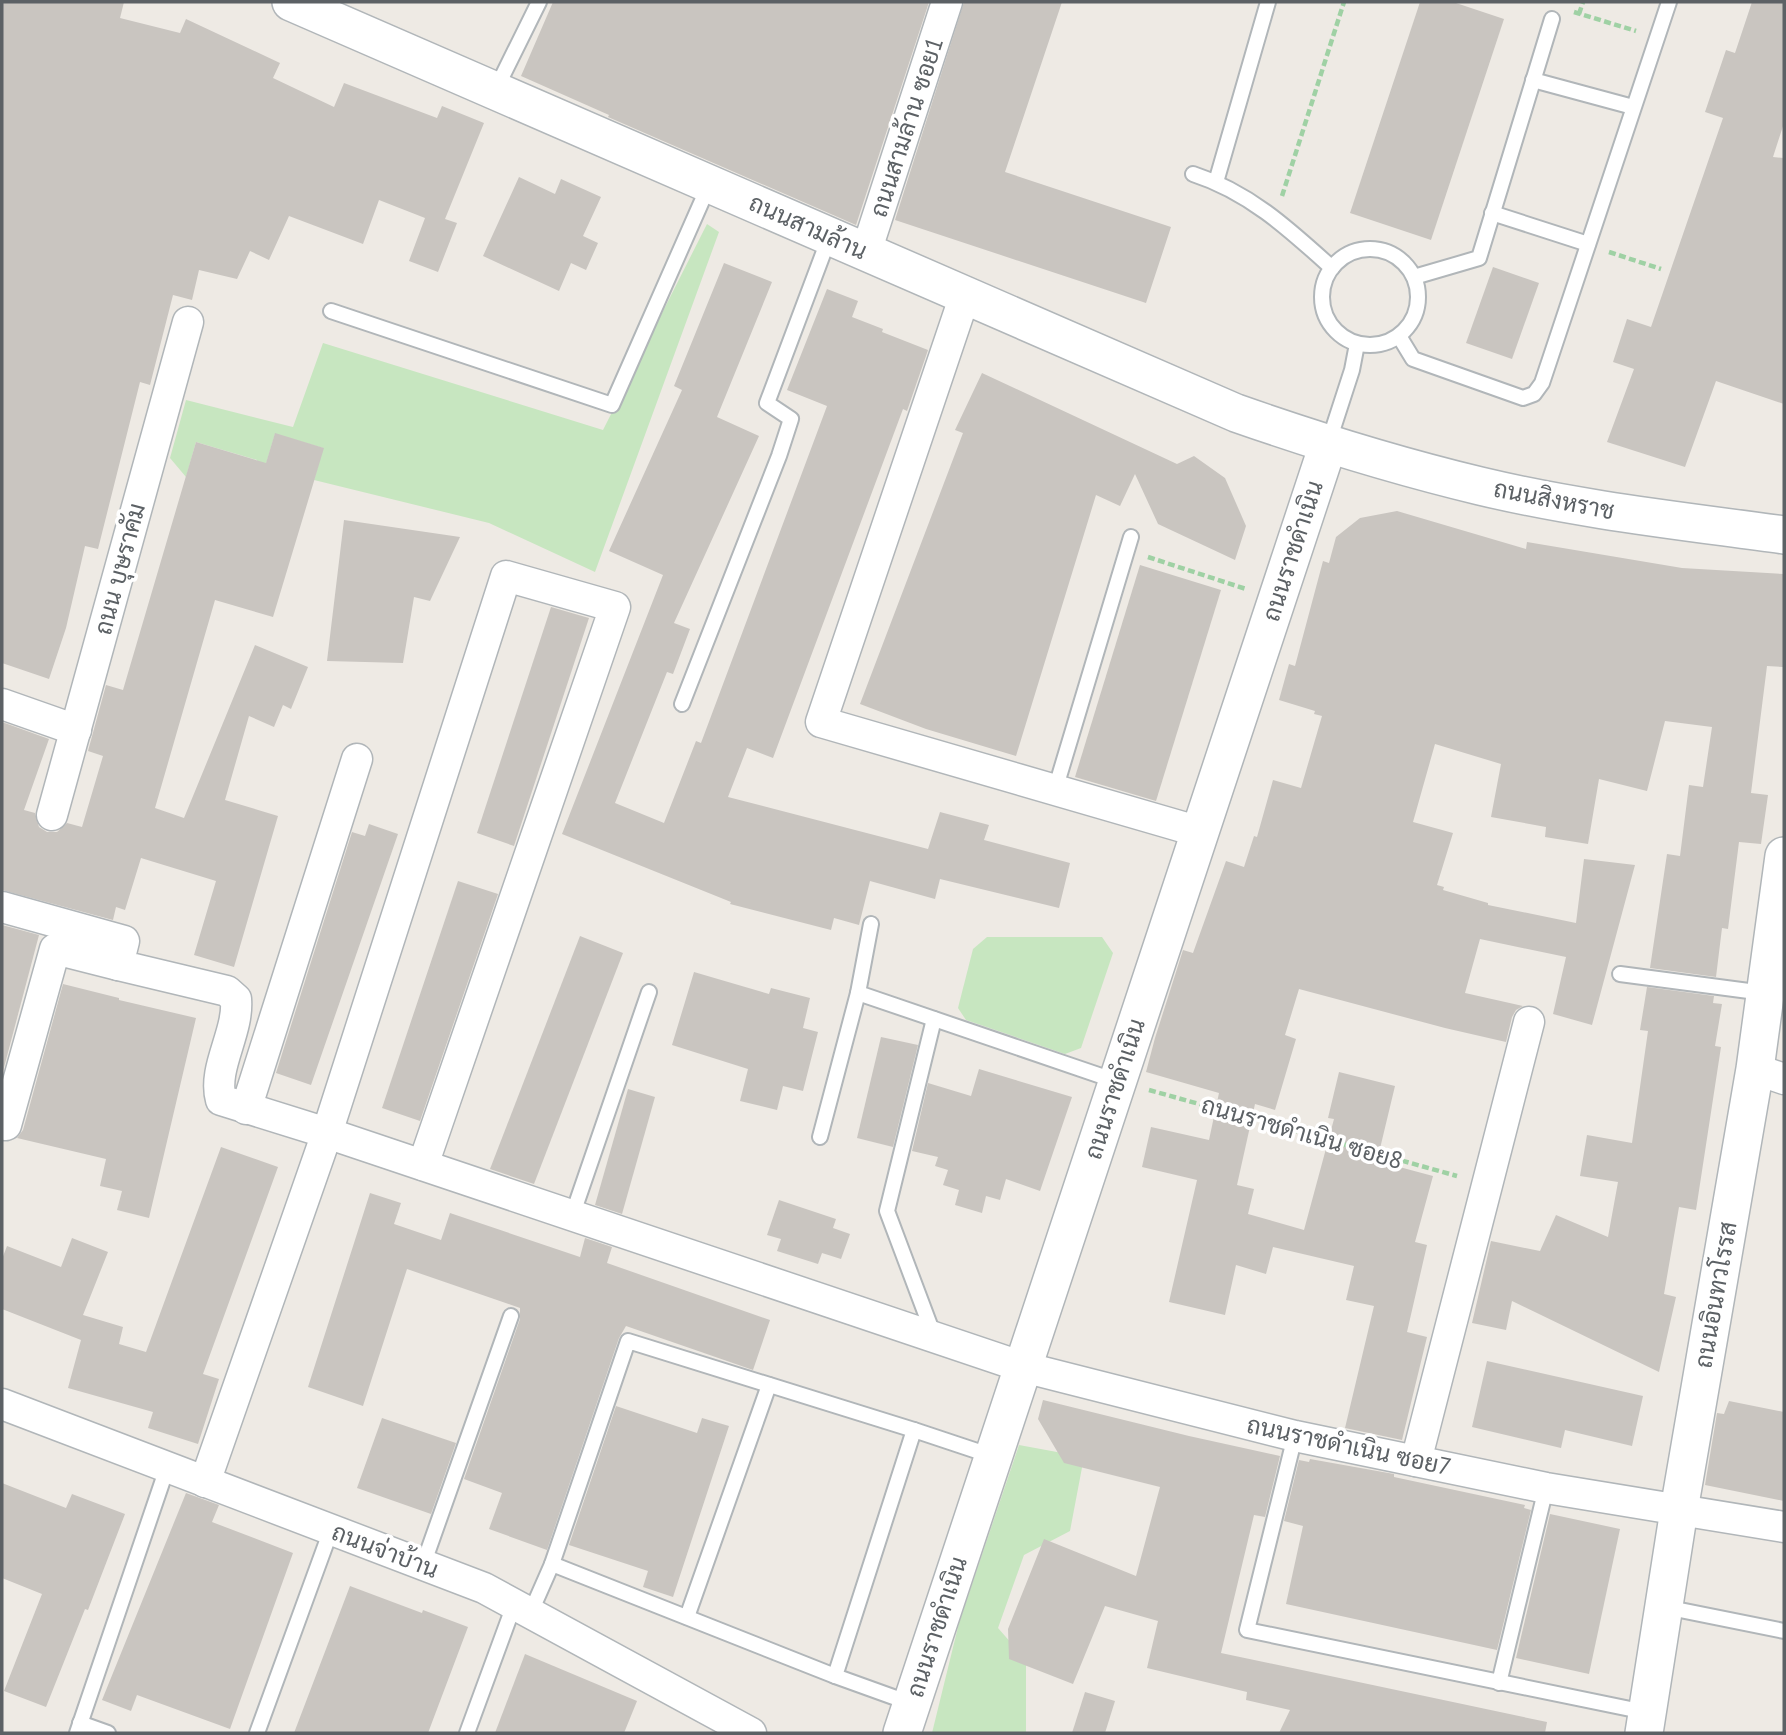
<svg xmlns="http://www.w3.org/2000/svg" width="1786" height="1735" font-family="'PT Sans',Sarabun,sans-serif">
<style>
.green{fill:#c7e6c0}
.building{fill:#c9c5c0}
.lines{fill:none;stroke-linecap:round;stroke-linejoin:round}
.service-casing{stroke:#b1b6b9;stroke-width:18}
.minor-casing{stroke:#b1b6b9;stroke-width:33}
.tertiary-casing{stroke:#b1b6b9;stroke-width:40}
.path{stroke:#9fd1a4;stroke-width:4.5;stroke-dasharray:7 3.5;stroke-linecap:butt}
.service{stroke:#fff;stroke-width:14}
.minor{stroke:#fff;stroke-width:30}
.tertiary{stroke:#fff;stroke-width:37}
.labels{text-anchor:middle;stroke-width:7;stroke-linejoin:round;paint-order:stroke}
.street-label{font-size:24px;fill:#5c6165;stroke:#fff}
</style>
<rect width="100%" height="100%" fill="#eeeae4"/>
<!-- green -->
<g class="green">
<polygon points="707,224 719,232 595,572 489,523 314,480 323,448 275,434 253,507 257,460 196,442 186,477 170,458 186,400 293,427 323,343 603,430"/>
<polygon points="987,937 1102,937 1113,953 1081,1048 1065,1054 966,1020 958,1008 973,949"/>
<polygon points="1019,1445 1084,1457 1070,1531 1024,1555 998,1628 1026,1660 1026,1733 932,1733 959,1623"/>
</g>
<!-- building -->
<g class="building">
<polygon points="2,2 124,2 120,18 180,33 186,19 280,63 273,78 334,107 344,83 437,118 442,106 484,123 445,219 457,223 438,272 409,261 425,218 379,200 363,244 289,216 269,260 250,251 237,279 199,270 192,300 173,295 150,385 140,382 98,549 85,546 66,628 49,679 2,663"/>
<polygon points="553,2 929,2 856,225 608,117 609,115 521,76"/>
<polygon points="964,2 1062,2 1005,172 1171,227 1146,303 895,220"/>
<polygon points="1420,2 1453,2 1504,19 1431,240 1350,213"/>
<polygon points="1752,2 1784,2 1784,123 1773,157 1784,158 1784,404 1716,381 1685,467 1607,442 1634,369 1613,362 1627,319 1651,327 1723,118 1705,112 1726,50 1735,53"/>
<polygon points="519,177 555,194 561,179 601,197 583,236 598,243 586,270 571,263 559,291 483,256"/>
<polygon points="724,263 772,282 717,417 759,436 674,623 690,629 673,674 667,672 615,803 664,823 696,741 701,743 827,406 787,390 827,289 858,301 852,317 883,329 882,332 928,350 907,411 903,409 773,758 747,748 728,797 928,849 940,812 989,825 984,840 1070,863 1059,908 940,879 935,899 870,881 859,925 834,918 831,930 730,904 731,902 562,834 663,575 609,551 682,390 674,386"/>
<polygon points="1493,267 1539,283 1512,359 1466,343"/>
<polygon points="982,373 1177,464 1194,456 1225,478 1246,526 1235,560 1158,524 1135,474 1120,506 1096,495 1016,756 926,729 860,704 963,433 955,430"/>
<polygon points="275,433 324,448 273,617 215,600 155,808 184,818 255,645 308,667 291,709 283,705 274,727 249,716 225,800 278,816 234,967 194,955 216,881 141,858 125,910 116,907 113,920 2,890 2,722 49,739 24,810 35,813 39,827 47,832 57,832 67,823 82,827 103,756 88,751 106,685 123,690 196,442 266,463"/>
<polygon points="1397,511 1526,549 1527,542 1682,568 1784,574 1783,667 1767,666 1751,793 1768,795 1761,844 1739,842 1728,929 1722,928 1716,977 1650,968 1667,854 1680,856 1689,785 1703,787 1712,727 1665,721 1647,791 1599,779 1588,844 1545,837 1546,827 1491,817 1501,764 1435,744 1413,822 1453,833 1437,885 1444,887 1443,890 1488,903 1488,905 1576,923 1584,859 1635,865 1592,1025 1553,1014 1566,957 1480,939 1465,993 1523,1006 1516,1010 1512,1017 1506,1042 1445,1028 1299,989 1285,1035 1296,1039 1275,1110 1255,1104 1237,1185 1254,1189 1248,1214 1304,1230 1334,1119 1328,1118 1339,1072 1395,1086 1377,1161 1433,1176 1415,1242 1427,1245 1407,1332 1427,1337 1402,1440 1345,1428 1374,1306 1346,1300 1354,1266 1273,1247 1266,1274 1236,1265 1225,1315 1169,1302 1197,1180 1142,1167 1151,1127 1209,1140 1219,1093 1146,1072 1155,1038 1183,950 1193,953 1226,861 1244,867 1254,836 1257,837 1273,780 1301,788 1322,716 1314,714 1315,711 1279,700 1289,664 1295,666 1323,561 1329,563 1336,537 1360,518"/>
<polygon points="344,520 460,537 430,601 414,597 403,663 327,661"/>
<polygon points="1140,565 1221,590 1156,801 1075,777"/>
<polygon points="551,607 589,618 514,846 477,833"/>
<polygon points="369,824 398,834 311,1085 276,1073 352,832 365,836"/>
<polygon points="458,881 498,894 420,1121 382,1108"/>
<polygon points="2,925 39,935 2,1075"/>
<polygon points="580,936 623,953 534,1184 490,1169"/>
<polygon points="694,972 769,994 771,988 810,998 803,1028 818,1032 803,1091 783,1086 777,1110 740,1101 748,1069 672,1045"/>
<polygon points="63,984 119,998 119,1000 196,1018 149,1218 117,1210 122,1191 100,1186 106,1159 17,1138 23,1130"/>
<polygon points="1647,987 1714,996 1713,1003 1722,1004 1715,1046 1721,1047 1696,1210 1679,1207 1664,1294 1676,1297 1659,1372 1512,1301 1506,1330 1472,1323 1491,1241 1540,1251 1556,1215 1608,1237 1618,1182 1580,1176 1587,1135 1632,1143 1648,1031 1640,1030"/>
<polygon points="881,1037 918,1045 893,1147 857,1138"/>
<polygon points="979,1069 1072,1097 1040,1191 1006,1179 1000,1200 986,1196 982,1213 955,1205 959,1190 943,1185 948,1170 935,1166 938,1157 912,1151 928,1083 971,1096"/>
<polygon points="628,1089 655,1097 622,1214 595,1205"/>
<polygon points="221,1147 278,1167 203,1374 219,1379 198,1444 148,1428 153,1412 68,1388 81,1340 2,1309 2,1259 7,1246 61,1267 72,1238 108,1252 83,1315 123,1327 119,1344 146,1352"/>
<polygon points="370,1193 401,1203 394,1224 441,1240 450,1213 580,1257 585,1238 612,1247 607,1263 770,1320 753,1370 626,1326 619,1338 547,1550 489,1529 502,1493 464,1479 520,1319 520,1308 407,1269 363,1406 308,1387"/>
<polygon points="779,1200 836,1219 833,1228 850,1234 841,1259 822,1253 818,1264 777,1251 781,1239 767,1235"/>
<polygon points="1487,1361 1643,1396 1632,1446 1565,1430 1561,1448 1472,1427"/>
<polygon points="1043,1400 1189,1436 1280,1456 1265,1517 1254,1515 1221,1653 1547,1722 1545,1733 1279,1733 1290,1710 1246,1700 1247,1692 1147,1668 1158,1621 1105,1606 1073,1684 1009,1659 1008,1629 1044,1539 1136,1576 1160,1487 1064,1463 1038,1419"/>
<polygon points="1729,1401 1784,1412 1784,1501 1705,1485 1717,1413 1724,1414"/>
<polygon points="616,1406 697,1433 702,1418 729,1426 673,1597 643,1587 648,1571 569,1545"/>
<polygon points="382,1418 456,1443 431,1514 357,1488"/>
<polygon points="1310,1459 1394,1474 1394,1477 1525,1505 1524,1508 1531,1510 1497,1650 1286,1604 1303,1526 1284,1521 1299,1460 1309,1462"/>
<polygon points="2,1483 66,1508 72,1494 125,1514 88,1610 85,1609 46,1707 4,1691 42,1594 2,1578"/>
<polygon points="186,1493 219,1505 212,1522 293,1553 230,1729 137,1695 131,1711 102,1700"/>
<polygon points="1550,1514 1620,1529 1589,1674 1516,1658"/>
<polygon points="350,1586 422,1613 423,1610 468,1627 428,1733 294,1733"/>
<polygon points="525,1654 637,1701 624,1733 495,1733"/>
<polygon points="1085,1692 1115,1701 1105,1733 1072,1733"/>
</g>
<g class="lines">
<!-- service casing -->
<g class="service-casing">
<g id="service">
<polyline points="1533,80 1633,107"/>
<polyline points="495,91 539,2"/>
<path d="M1193 174C1249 192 1289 229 1332 268"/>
<polyline points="1216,182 1268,2"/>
<polyline points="1492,213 1588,244"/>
<circle cx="1370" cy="297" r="48"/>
<polyline points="1414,277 1479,258 1552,19"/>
<polyline points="331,311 612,405 709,185"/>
<polyline points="1399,336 1413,359 1523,398 1534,394 1542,383 1669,2"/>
<polyline points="1328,444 1352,370 1357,344"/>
<polyline points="682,704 779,456 791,419 767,403 829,238"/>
<polyline points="1055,790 1131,537"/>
<polyline points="871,924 858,993 1116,1081"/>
<polyline points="1620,974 1764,993"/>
<polyline points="934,1019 887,1211 934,1336"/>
<polyline points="820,1137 858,993"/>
<polyline points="572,1216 649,992"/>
<polyline points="1295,1436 1247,1630 1645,1712"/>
<polyline points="423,1565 511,1316"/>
<polyline points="1665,1607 1784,1631"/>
<polyline points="530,1614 552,1564"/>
<polyline points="687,1617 769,1385"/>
<polyline points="835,1676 552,1564 628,1341 914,1430"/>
<polyline points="1499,1683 1546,1488"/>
<polyline points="910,1703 835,1676 914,1430 992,1456"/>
<polyline points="80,1723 108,1733"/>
<polyline points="77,1733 167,1468"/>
<polyline points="257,1733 331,1530"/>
<polyline points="467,1733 514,1605"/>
</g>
</g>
<!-- minor casing -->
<g class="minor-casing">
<g id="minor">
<polyline points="866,252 947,2"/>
<polyline points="965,295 821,722 1200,832"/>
<polyline points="2,704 76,730"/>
<polyline points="52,815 188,322"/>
<path d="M2 907 124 941 118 965 227 991 236 999C239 1033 212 1068 221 1100L327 1133 1023 1367 1295 1436 1546 1488 1784 1527"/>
<polyline points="1755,1069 1784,1079"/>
<polyline points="246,1109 357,759"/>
<polyline points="6,1125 55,949 118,965"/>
<polyline points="2,1404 484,1588 751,1733"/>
<polyline points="1416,1461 1529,1022"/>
<polyline points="205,1482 327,1133 506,576 615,607 423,1165"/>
</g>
</g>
<!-- tertiary casing -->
<g class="tertiary-casing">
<g id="tertiary">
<path d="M291 2 1236 413C1316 441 1397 466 1480 486 1580 510 1683 521 1784 535"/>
<polyline points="902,1733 1328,445"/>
<polyline points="1644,1733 1679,1510 1755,1069 1784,856"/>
</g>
</g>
<!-- path -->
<g class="path">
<polyline points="1574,12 1636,31"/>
<polyline points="1579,14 1583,2"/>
<polyline points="1282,196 1344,2"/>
<polyline points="1609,252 1661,269"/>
<polyline points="1148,557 1246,589"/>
<polyline points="1149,1090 1457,1176"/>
</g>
<!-- service -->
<use href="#service" class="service"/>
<!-- minor -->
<use href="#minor" class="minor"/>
<!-- tertiary -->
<use href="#tertiary" class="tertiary"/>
</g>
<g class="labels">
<!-- street labels -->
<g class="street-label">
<text transform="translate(907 127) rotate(-72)" y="8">ถนนสามล้าน ซอย1</text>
<text transform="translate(808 227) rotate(24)" y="8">ถนนสามล้าน</text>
<text transform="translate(1554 500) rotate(11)" y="8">ถนนสิงหราช</text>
<text transform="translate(1293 551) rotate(-72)" y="8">ถนนราชดำเนิน</text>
<text transform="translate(120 569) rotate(-75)" y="8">ถนน บุษราคัม</text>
<text transform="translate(1115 1089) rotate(-72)" y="8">ถนนราชดำเนิน</text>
<text transform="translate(1302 1133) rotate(16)" y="8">ถนนราชดำเนิน ซอย8</text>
<text transform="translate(1716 1295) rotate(-80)" y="8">ถนนอินทวโรรส</text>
<text transform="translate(1349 1446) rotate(12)" y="8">ถนนราชดำเนิน ซอย7</text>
<text transform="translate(385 1551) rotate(21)" y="8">ถนนจ่าบ้าน</text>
<text transform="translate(937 1627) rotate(-72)" y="8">ถนนราชดำเนิน</text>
</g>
</g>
<!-- border -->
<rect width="1786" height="1735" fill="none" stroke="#5c6165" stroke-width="7"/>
</svg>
